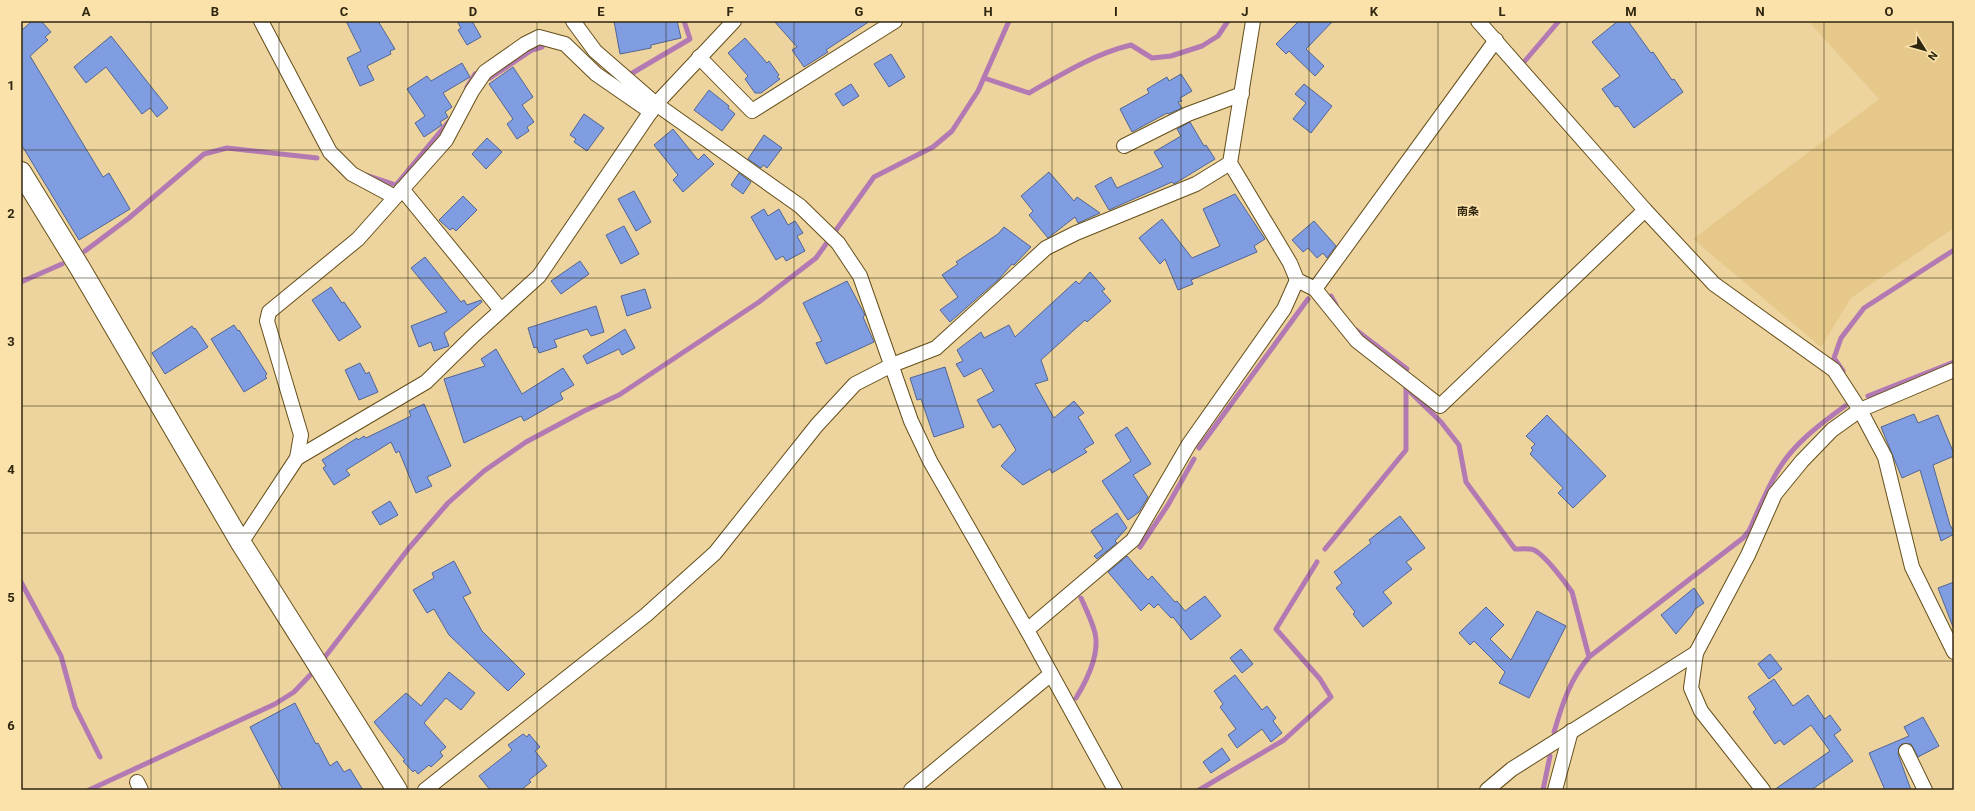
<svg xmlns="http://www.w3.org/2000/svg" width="1975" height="811" font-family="Roboto,'Noto Sans JP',sans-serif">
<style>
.built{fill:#e5c88a}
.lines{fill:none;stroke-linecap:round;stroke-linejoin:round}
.stream{stroke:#b279b3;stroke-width:5}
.building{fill:#809de1;stroke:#526593}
.street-casing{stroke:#654f1a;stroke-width:16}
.secondary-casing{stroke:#654f1a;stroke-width:22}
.street{stroke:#fff;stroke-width:14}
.secondary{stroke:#fff;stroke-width:20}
.grid{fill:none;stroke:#2f2610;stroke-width:1;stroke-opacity:0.55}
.labels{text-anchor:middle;stroke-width:4;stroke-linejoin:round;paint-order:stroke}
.neighbourhood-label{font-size:11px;font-weight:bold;fill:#2f2610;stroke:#fbe1aa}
.neatline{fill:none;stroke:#2f2610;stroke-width:1.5}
.grid-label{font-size:13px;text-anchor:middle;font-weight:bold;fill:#2f2610}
</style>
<rect width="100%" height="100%" fill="#edd49e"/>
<!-- built -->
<polygon class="built" points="1808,21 1954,21 1954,228 1851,298 1821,347 1693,239 1879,99"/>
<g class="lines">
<!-- stream -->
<g class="stream">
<polyline points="1524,62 1559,21"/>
<polyline points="629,75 690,39 684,21"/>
<polyline points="490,78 532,50 542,47"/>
<path d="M984 78 1029 93C1062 74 1094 54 1131 45L1152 58 1171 56 1202 46 1218 36 1228 21"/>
<polyline points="467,87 475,74"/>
<polyline points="366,175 396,185 450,120"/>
<polyline points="85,251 129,218 204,154 227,148 317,158"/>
<polyline points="21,282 62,264"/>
<polyline points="1331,296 1336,305"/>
<polyline points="1356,330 1407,369"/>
<polyline points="1843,371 1834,358 1841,338 1864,308 1954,250"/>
<path d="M1406 388 1441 422 1459 445 1466 482 1515 549C1521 549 1529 548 1534 550 1545 555 1565 582 1572 592L1589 657"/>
<polyline points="1868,396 1954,362"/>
<polyline points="1199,448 1308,299"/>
<polyline points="1140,547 1168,505 1194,459"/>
<polyline points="1325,549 1406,450 1406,388"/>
<polyline points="21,582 61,656 75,707 100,757"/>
<polyline points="321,662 409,548 448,503 484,471 526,442 584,411 619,395 759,302 816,258 874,177 933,147 952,131 978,91 1009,21"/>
<path d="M1076 698C1087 680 1100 654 1095 633 1092 621 1086 609 1081 598"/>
<path d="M1554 732C1562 705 1570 679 1589 657L1743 538 1749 531C1758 511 1766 491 1777 472 1792 445 1820 424 1845 406"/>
<polyline points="89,790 275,704 294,692 316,669"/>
<polyline points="1199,790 1284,740 1331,697 1320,679 1276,629 1317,562"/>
<polyline points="1543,790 1550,756"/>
</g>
</g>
<!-- building -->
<g class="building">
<polygon points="32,21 41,21 51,32 45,37 48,40 30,56 103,177 109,173 130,209 79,240 21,144 21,31"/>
<polygon points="346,21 378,21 395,49 390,51 391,54 367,66 374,80 360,86 347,58 361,51"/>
<polygon points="457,21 472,21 481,37 467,45 458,30 461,28"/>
<polygon points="614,21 677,21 681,38 651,45 651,48 620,54"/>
<polygon points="774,21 870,21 826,50 828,52 804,67 792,50 797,47"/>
<polygon points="1299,21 1333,21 1306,49 1324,66 1315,76 1289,51 1286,54 1276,44"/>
<polygon points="1618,21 1628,21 1651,53 1653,52 1672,80 1674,79 1683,92 1634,128 1618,106 1615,107 1602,89 1620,76 1592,42"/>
<polygon points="111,36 168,108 157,117 150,108 142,114 106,67 86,83 74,67"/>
<polygon points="745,38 767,63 769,61 779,75 777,77 780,79 761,93 755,93 745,79 748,76 728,53"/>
<polygon points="891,54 905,77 889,87 874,64"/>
<polygon points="462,63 470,77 443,93 452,107 445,112 448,117 440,122 442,125 424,137 415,123 425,116 407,89 427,76 431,81"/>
<polygon points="513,67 533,97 522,105 534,122 527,127 529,131 517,139 507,124 513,119 489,84"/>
<polygon points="1181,74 1192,91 1180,98 1182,101 1178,102 1182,108 1168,114 1167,113 1132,132 1120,109 1149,93 1147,89 1167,77 1169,81"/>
<polygon points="851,84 859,96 843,106 835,94"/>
<polygon points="1304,84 1332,106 1311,133 1293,119 1306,103 1295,94"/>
<polygon points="709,90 729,106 728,108 735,114 722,131 694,110"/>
<polygon points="584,114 604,128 587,151 574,142 576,139 570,135"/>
<polygon points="1190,122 1204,146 1206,145 1215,159 1174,184 1172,182 1109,210 1095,186 1111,177 1117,188 1163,167 1154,152 1181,136 1177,129"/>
<polygon points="673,129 698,160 704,154 714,164 683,192 673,180 678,175 654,145"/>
<polygon points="764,135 782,148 767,168 763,165 761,168 748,159"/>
<polygon points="487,138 502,152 486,169 472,154"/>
<polygon points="1049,172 1074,201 1077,197 1100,213 1078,223 1075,217 1048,238 1029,215 1033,211 1021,196"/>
<polygon points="739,173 751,182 743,194 731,185"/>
<polygon points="634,191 651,222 636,231 618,199"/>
<polygon points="1235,194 1265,239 1254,246 1257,252 1191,280 1193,284 1178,290 1165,259 1160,264 1139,238 1162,219 1192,258 1220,246 1203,209"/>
<polygon points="463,196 477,210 456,231 453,228 450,230 439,220"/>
<polygon points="764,209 768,216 779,209 788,225 795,221 803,233 797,236 805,251 786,261 783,256 776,260 751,217"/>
<polygon points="1314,221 1336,246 1327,258 1323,253 1317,258 1308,248 1303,252 1292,240"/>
<polygon points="624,226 639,254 621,264 606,235"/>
<polygon points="1004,227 1031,247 1014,265 1012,264 999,279 950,322 940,310 958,297 942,275 958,264 956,262 998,234"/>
<polygon points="425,257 461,302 464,300 467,305 481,300 482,302 444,333 449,346 434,351 431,342 419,347 411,326 447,312 411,268"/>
<polygon points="580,261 589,274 561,294 551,281"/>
<polygon points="1090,272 1105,289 1102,291 1111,301 1087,322 1085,320 1041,360 1048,380 1035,384 1054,418 1074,401 1084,413 1078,417 1094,443 1084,449 1087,452 1052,473 1050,469 1023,485 1001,466 1016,450 1000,424 993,428 977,400 994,391 981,368 964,377 956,364 963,361 957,350 981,332 984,338 1009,325 1015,337 1076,281 1079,284"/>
<polygon points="847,281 865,315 863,317 874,342 826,364 816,343 822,341 803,303"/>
<polygon points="331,287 342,303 344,302 361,327 339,341 312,300"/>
<polygon points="645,289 651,308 627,316 621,296"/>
<polygon points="596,306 604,332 591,336 587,329 554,340 557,347 539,353 537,347 534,348 528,328"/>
<polygon points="234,325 238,331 239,330 267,374 265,376 267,378 244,392 211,339"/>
<polygon points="192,326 194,329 195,328 208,347 165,374 152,353"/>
<polygon points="625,329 635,348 622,355 619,349 587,364 583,356"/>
<polygon points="496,349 522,394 563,368 574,385 560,393 563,399 524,421 521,416 464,443 444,379 485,366 481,359"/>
<polygon points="360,363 366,374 369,372 378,392 359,400 345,370"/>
<polygon points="945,367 964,427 934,437 921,399 917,400 910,378"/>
<polygon points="424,404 451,466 427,477 432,486 416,493 399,451 396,453 391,442 346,470 350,475 334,485 323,468 326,466 322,460 357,438 358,440 364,436 366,438 411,416 409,411"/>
<polygon points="1914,414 1918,423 1938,415 1954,454 1954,456 1933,465 1950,525 1954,532 1954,534 1941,541 1920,470 1902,478 1881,427"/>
<polygon points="1547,415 1606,476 1573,508 1558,493 1563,488 1530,454 1533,450 1531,448 1535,444 1526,436"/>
<polygon points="1127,427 1151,464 1133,475 1148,497 1139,512 1128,520 1102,481 1131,461 1115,435"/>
<polygon points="390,501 398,515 380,525 372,512"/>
<polygon points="1117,513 1127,528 1115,541 1117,543 1097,559 1094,556 1103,549 1091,531"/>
<polygon points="1400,516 1425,548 1406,562 1412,569 1383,592 1392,603 1363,627 1353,614 1355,612 1336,588 1342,583 1334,572 1371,543 1369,540"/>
<polygon points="1127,556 1148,580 1152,576 1175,602 1177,601 1185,611 1205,596 1221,616 1191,640 1173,617 1171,618 1158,604 1154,608 1149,603 1141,611 1108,572"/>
<polygon points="454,561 471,593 463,597 482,631 525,674 508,691 449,635 434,609 427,613 413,590 434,578 432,573"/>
<polygon points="1954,582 1954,627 1953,627 1938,588"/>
<polygon points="1694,588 1704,603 1695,609 1692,615 1676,634 1661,615"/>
<polygon points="1486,607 1504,625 1490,639 1511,660 1537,611 1566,626 1529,698 1499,683 1505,672 1474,641 1470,645 1459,633"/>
<polygon points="1241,649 1253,664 1242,673 1230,658"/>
<polygon points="1770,654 1782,669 1769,679 1758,664"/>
<polygon points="449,672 475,693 461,710 446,698 424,723 446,747 440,752 443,756 431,767 429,765 418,774 415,770 413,772 403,761 405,760 374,722 406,693 421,706"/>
<polygon points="1235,675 1262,710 1267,706 1276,718 1273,721 1282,733 1271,742 1262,729 1237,748 1228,735 1236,729 1220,707 1223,704 1214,691"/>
<polygon points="1774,679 1793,706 1808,695 1825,719 1830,715 1841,730 1834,735 1853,761 1811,790 1774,790 1830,751 1811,725 1784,745 1780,740 1775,744 1753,712 1756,709 1748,697"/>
<polygon points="295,703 316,744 318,743 330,766 337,761 344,772 350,769 363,790 283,790 250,727"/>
<polygon points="1923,717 1939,746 1918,757 1911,744 1902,744 1899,747 1898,754 1911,790 1885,790 1869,753 1909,736 1904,727"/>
<polygon points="523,734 527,737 529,734 540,747 535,751 547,766 529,780 531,782 521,790 490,790 479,776 512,750 508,745"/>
<polygon points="1222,748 1230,760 1211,773 1203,762"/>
</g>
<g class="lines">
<!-- street casing -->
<g class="street-casing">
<g id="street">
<polyline points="261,21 330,152 352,174 395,197"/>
<polyline points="573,21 595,51 656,104 800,206 838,243 860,276 911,421 930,461 1027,630 1115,790"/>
<polyline points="1253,21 1230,163 1290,263 1297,280 1315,289 1357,341 1440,406 1645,210"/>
<polyline points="1478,21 1645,210 1714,284 1834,370 1860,410 1885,457 1912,567 1954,652"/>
<polyline points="699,57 752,111 895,21"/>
<polyline points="1124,146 1188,114 1242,94"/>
<polyline points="402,189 501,310"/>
<polyline points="1315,289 1496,40"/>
<polyline points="297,458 426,382 474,335 539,276 656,104 734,21"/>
<polyline points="241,543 297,458 301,435 267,321 269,312 358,239 446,140 472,91 485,72 525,44 539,37 565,44 596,74 651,112"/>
<polyline points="1027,630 1133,540 1189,444 1284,309 1297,280"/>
<polyline points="1906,751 1925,790"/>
<polyline points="137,782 141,790"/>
<polyline points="425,790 646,615 715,553 817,425 855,384 892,365 936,348 1046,248 1076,233 1196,184 1230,163"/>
<polyline points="911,790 1051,674"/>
<polyline points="1487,790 1512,769 1696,653"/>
<polyline points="1555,790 1571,731"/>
<polyline points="1763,790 1701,711 1691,688 1696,653 1748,555 1775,494 1802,461 1832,430 1860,410 1954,370"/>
</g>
</g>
<!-- secondary casing -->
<g class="secondary-casing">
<polyline id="secondary" points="21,172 80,268 241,543 397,790"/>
</g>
<!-- street -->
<use href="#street" class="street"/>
<!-- secondary -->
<use href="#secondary" class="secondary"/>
</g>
<!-- grid -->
<path class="grid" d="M151 21V790M279 21V790M408 21V790M537 21V790M666 21V790M794 21V790M923 21V790M1052 21V790M1181 21V790M1309 21V790M1438 21V790M1567 21V790M1696 21V790M1824 21V790M21 150H1954M21 278H1954M21 406H1954M21 533H1954M21 661H1954"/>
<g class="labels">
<!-- neighbourhood labels -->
<g class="neighbourhood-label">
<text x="1468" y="215">南条</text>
</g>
</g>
<!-- border -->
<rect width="1975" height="811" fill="none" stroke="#fbe1aa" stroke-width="44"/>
<!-- north arrow -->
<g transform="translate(1925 50) rotate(127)" stroke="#fbe1aa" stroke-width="3" paint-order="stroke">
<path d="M0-3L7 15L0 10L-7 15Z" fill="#2f2610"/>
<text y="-6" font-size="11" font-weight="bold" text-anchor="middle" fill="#2f2610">N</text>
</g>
<rect x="22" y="22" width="1931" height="767" class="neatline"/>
<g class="grid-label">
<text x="86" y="16">A</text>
<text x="215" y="16">B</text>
<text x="344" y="16">C</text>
<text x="473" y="16">D</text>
<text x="601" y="16">E</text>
<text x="730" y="16">F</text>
<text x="859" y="16">G</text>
<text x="988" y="16">H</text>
<text x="1116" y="16">I</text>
<text x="1245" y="16">J</text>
<text x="1374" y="16">K</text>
<text x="1502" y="16">L</text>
<text x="1631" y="16">M</text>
<text x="1760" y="16">N</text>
<text x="1889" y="16">O</text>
<text x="11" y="90">1</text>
<text x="11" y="218">2</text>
<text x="11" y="346">3</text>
<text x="11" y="474">4</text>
<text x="11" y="602">5</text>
<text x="11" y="730">6</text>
</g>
</svg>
